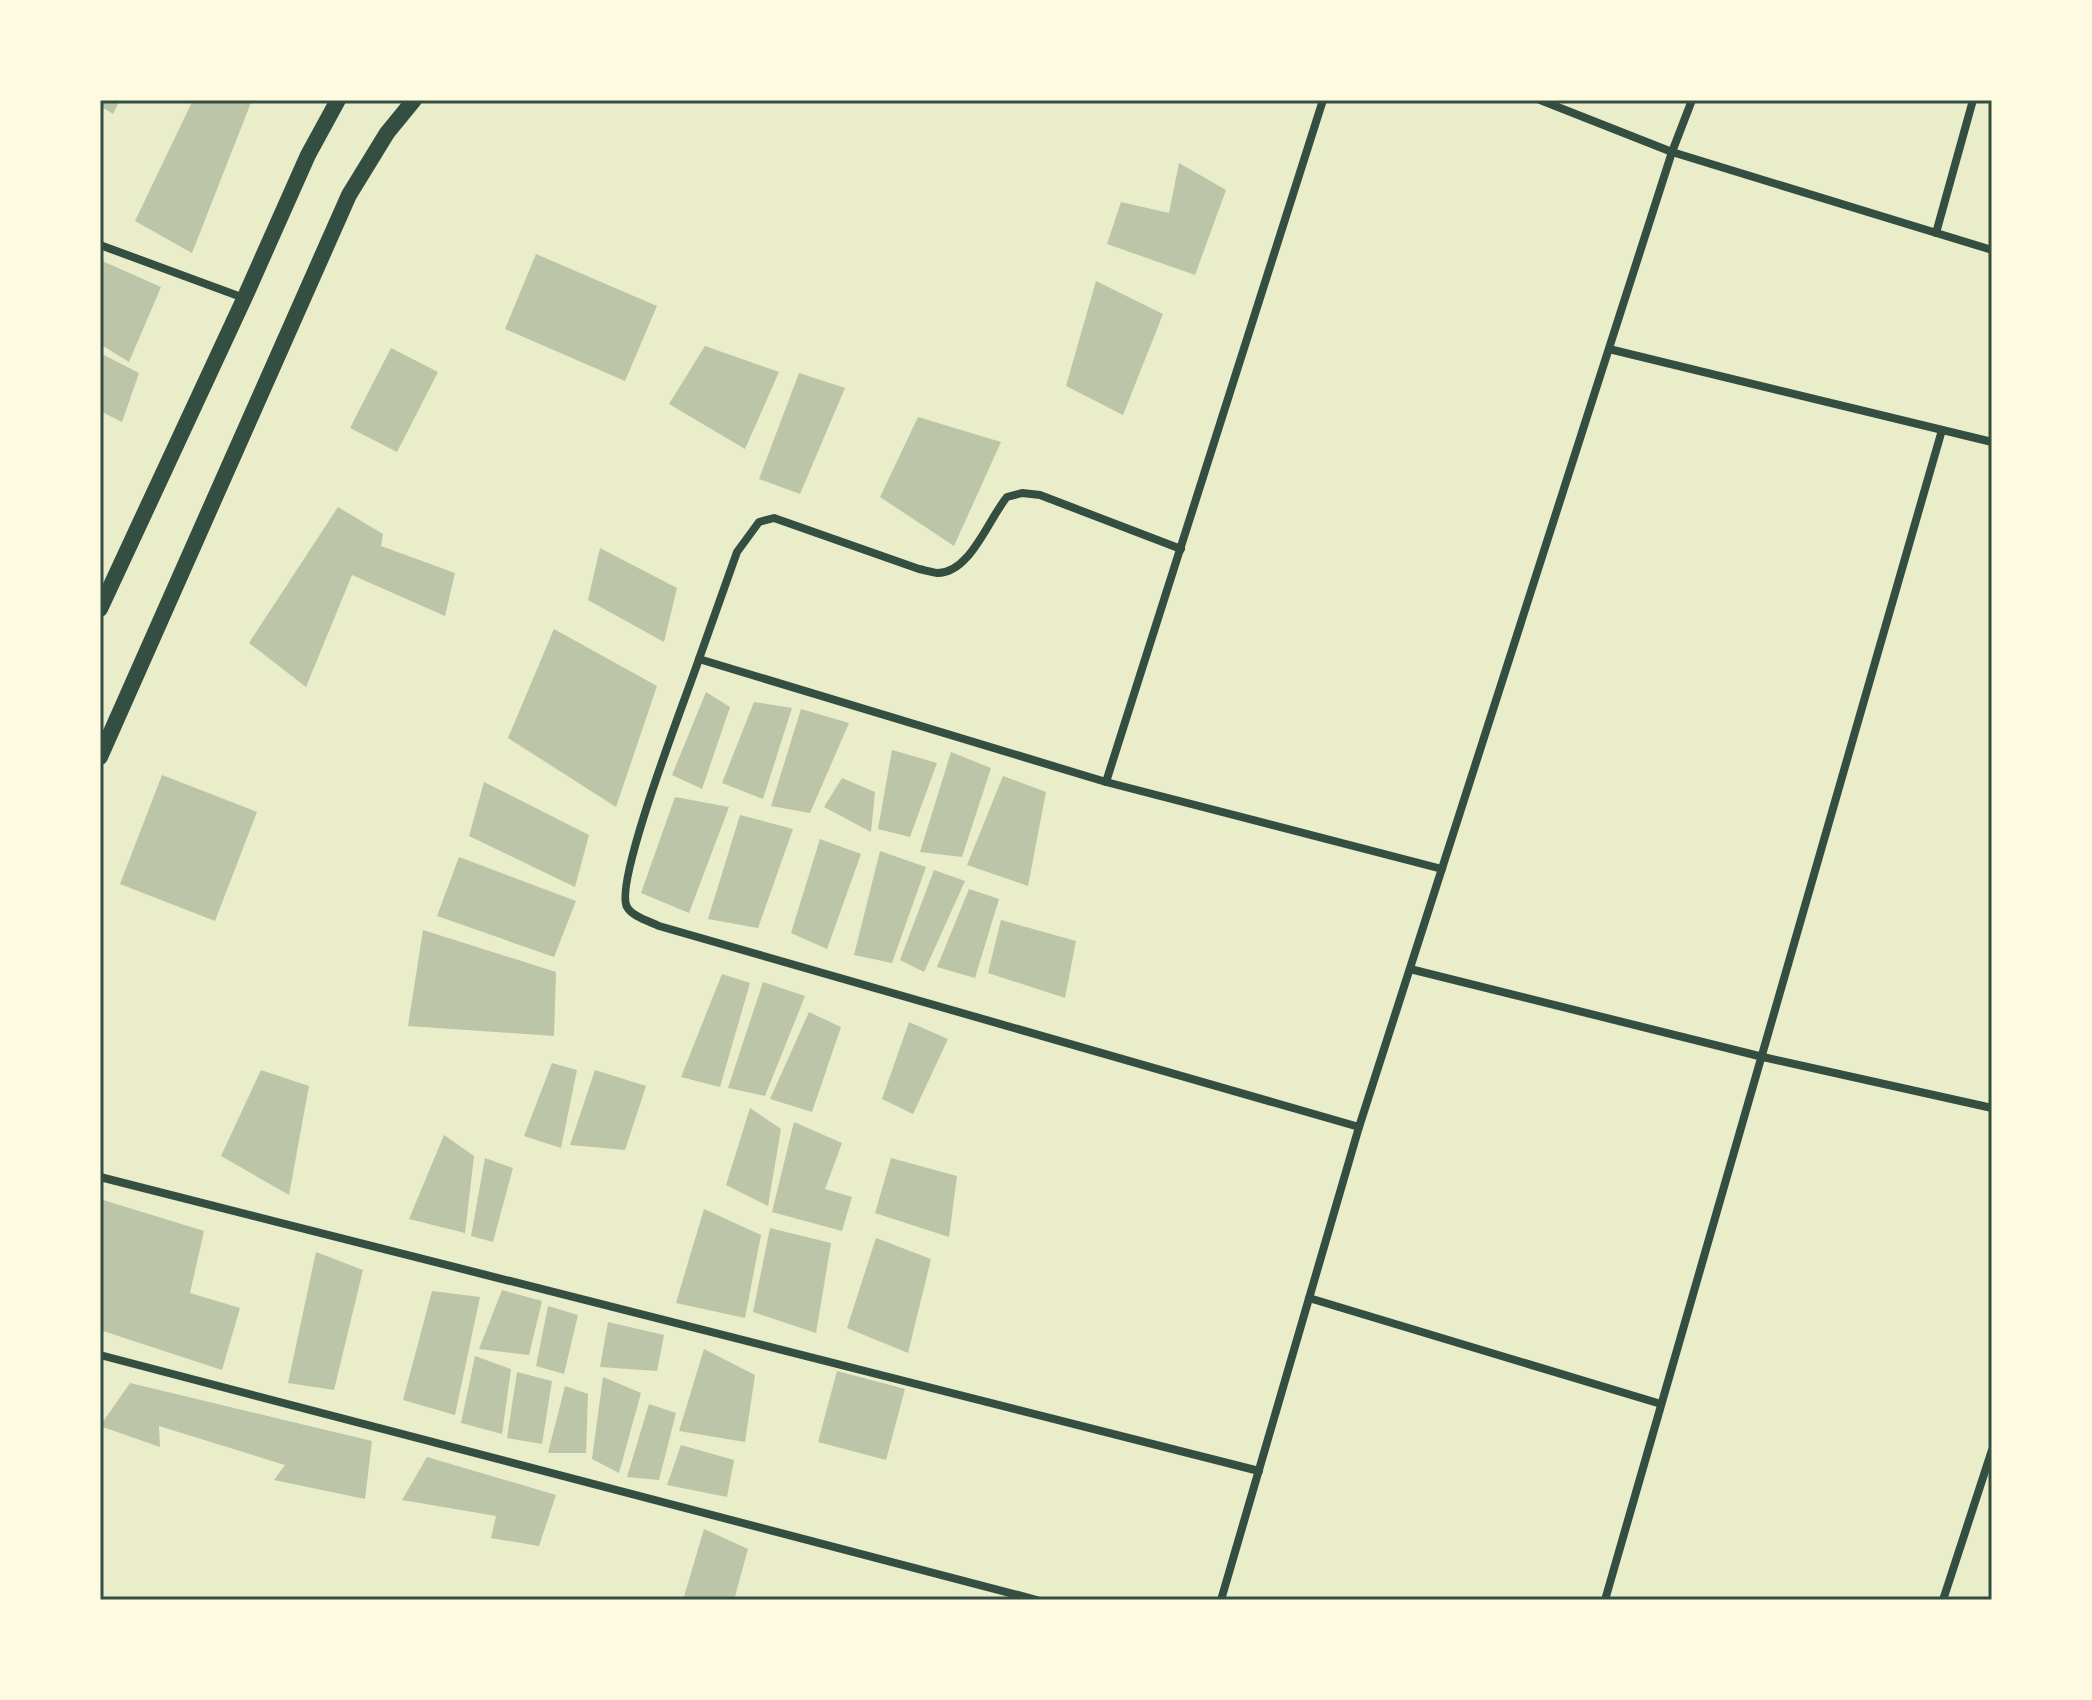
<svg xmlns="http://www.w3.org/2000/svg" width="2092" height="1700" font-family="Helvetica,sans-serif">
<style>
.building{fill:#bcc5a7}
.lines{fill:none;stroke-linecap:round;stroke-linejoin:round}
.minor{stroke:#344e41;stroke-width:8}
.secondary{stroke:#344e41;stroke-width:16}
.neatline{fill:none;stroke:#344e41;stroke-width:3}
</style>
<rect width="100%" height="100%" fill="#e9edc9"/>
<!-- building -->
<g class="building">
<polygon points="100,100 120,100 113,114 100,106"/>
<polygon points="193,100 252,100 192,253 135,221"/>
<polygon points="1179,163 1226,190 1195,275 1107,244 1121,202 1169,213"/>
<polygon points="536,254 657,306 625,381 505,329"/>
<polygon points="100,260 161,287 129,362 100,344"/>
<polygon points="1096,281 1163,314 1123,415 1066,386"/>
<polygon points="705,346 779,372 745,449 669,404"/>
<polygon points="391,348 438,372 397,452 350,428"/>
<polygon points="100,353 139,373 122,422 100,411"/>
<polygon points="799,373 845,388 800,494 759,479"/>
<polygon points="918,417 1001,442 954,546 880,497"/>
<polygon points="338,507 383,534 381,546 455,573 445,616 352,575 306,687 249,643"/>
<polygon points="600,548 677,588 664,642 588,600"/>
<polygon points="554,629 657,686 616,807 508,738"/>
<polygon points="706,692 730,707 702,789 672,775"/>
<polygon points="754,702 792,708 763,799 722,783"/>
<polygon points="801,709 849,723 810,813 771,806"/>
<polygon points="892,750 937,763 910,837 878,829"/>
<polygon points="951,752 991,768 962,857 920,852"/>
<polygon points="162,775 257,812 215,921 120,884"/>
<polygon points="1003,776 1046,792 1028,886 967,865"/>
<polygon points="842,778 875,792 871,832 824,807"/>
<polygon points="484,782 589,835 575,887 469,836"/>
<polygon points="675,797 729,807 689,913 641,893"/>
<polygon points="740,815 793,829 758,928 708,919"/>
<polygon points="820,839 861,854 827,949 791,933"/>
<polygon points="880,851 926,867 892,963 854,955"/>
<polygon points="459,857 576,901 554,957 437,916"/>
<polygon points="934,870 965,881 924,972 900,960"/>
<polygon points="969,889 999,899 975,978 937,967"/>
<polygon points="1001,920 1076,941 1065,998 988,973"/>
<polygon points="423,930 556,972 554,1036 408,1026"/>
<polygon points="722,974 750,983 720,1087 681,1077"/>
<polygon points="763,982 805,996 765,1096 728,1088"/>
<polygon points="809,1012 841,1027 812,1112 770,1099"/>
<polygon points="909,1022 948,1039 913,1114 882,1099"/>
<polygon points="552,1063 577,1070 561,1148 524,1136"/>
<polygon points="261,1070 309,1086 289,1195 221,1156"/>
<polygon points="595,1070 646,1086 625,1150 570,1145"/>
<polygon points="750,1108 781,1129 768,1206 726,1185"/>
<polygon points="794,1122 842,1143 825,1189 852,1197 842,1231 772,1212"/>
<polygon points="444,1135 474,1156 465,1233 409,1219"/>
<polygon points="485,1158 513,1168 493,1242 471,1236"/>
<polygon points="891,1158 957,1176 949,1237 875,1213"/>
<polygon points="100,1199 204,1231 190,1293 240,1308 222,1370 100,1330"/>
<polygon points="704,1209 761,1235 745,1318 676,1303"/>
<polygon points="770,1228 831,1243 816,1333 753,1312"/>
<polygon points="876,1238 931,1259 908,1353 847,1328"/>
<polygon points="316,1252 363,1270 334,1390 288,1383"/>
<polygon points="502,1290 542,1301 529,1355 479,1349"/>
<polygon points="432,1291 480,1297 455,1415 403,1400"/>
<polygon points="548,1306 578,1315 564,1374 536,1366"/>
<polygon points="608,1322 664,1335 657,1371 600,1367"/>
<polygon points="704,1349 755,1375 745,1442 679,1431"/>
<polygon points="475,1356 511,1369 502,1434 461,1423"/>
<polygon points="837,1371 905,1389 886,1460 818,1442"/>
<polygon points="517,1372 552,1381 542,1444 507,1438"/>
<polygon points="603,1377 641,1393 619,1473 592,1459"/>
<polygon points="130,1383 372,1441 365,1499 274,1480 285,1465 159,1426 160,1447 100,1426"/>
<polygon points="565,1386 588,1394 586,1453 548,1453"/>
<polygon points="649,1404 676,1413 659,1480 627,1477"/>
<polygon points="681,1445 734,1460 727,1497 667,1485"/>
<polygon points="427,1457 556,1495 539,1546 491,1538 496,1516 402,1500"/>
<polygon points="704,1529 748,1549 734,1600 683,1600"/>
</g>
<g class="lines">
<!-- minor -->
<g class="minor">
<path d="M1323 100 1106 782 699 659C687 695 613 883 627 907 633 917 649 921 659 926L1359 1127"/>
<polyline points="1540,100 1672,152 1992,250"/>
<polyline points="1936,233 1973,100"/>
<polyline points="100,245 244,298"/>
<polyline points="1609,349 1992,442"/>
<path d="M699 659 737 552 759 522 774 518 919 569C924 570 931 572 937 573 970 574 989 518 1007 497L1022 493 1040 495 1181 549"/>
<polyline points="1106,782 1442,869"/>
<polyline points="1410,969 1763,1057 1992,1108"/>
<polyline points="100,1177 1259,1471"/>
<polyline points="1309,1298 1661,1404"/>
<polyline points="100,1355 1037,1600"/>
<polyline points="1221,1600 1359,1127 1672,152 1692,100"/>
<polyline points="1605,1600 1942,430"/>
<polyline points="1943,1600 1992,1450"/>
</g>
<!-- secondary -->
<g class="secondary">
<polyline points="100,609 244,299 308,155 338,100"/>
<polyline points="100,757 349,195 387,133 414,100"/>
</g>
</g>
<!-- border -->
<rect width="2092" height="1700" fill="none" stroke="#fefae0" stroke-width="204"/>
<rect x="102" y="102" width="1888" height="1496" class="neatline"/>
</svg>
